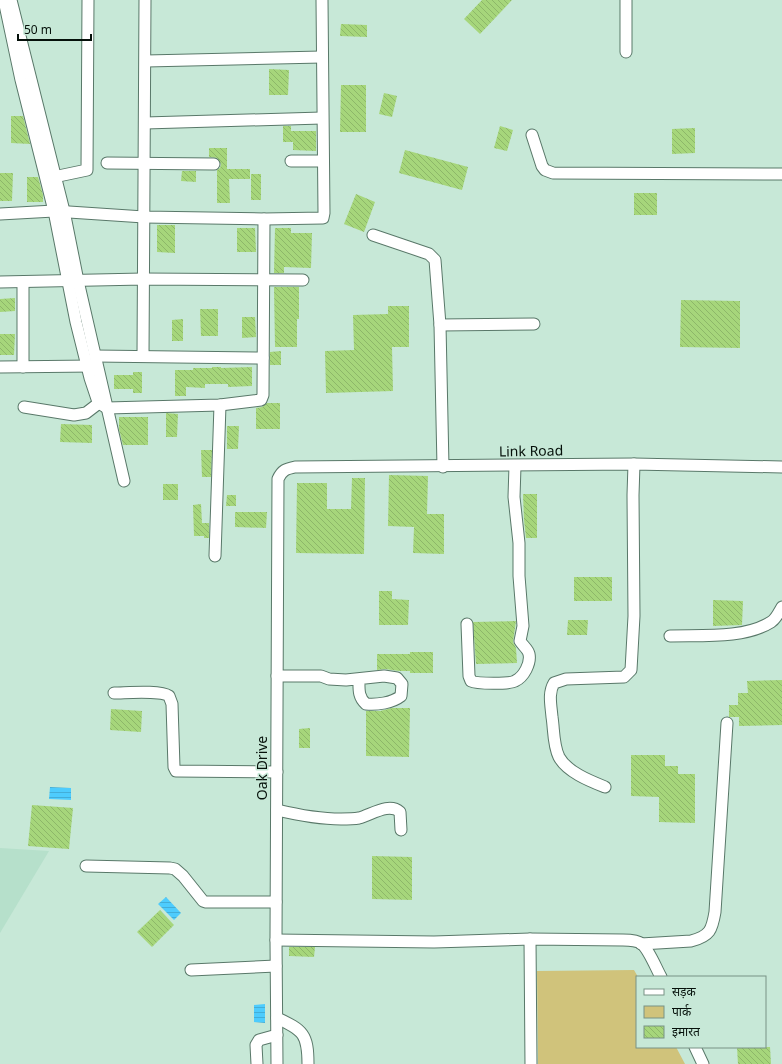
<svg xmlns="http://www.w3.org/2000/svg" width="782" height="1064" font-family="'Noto Sans','Noto Sans Devanagari',sans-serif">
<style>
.built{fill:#b6e0cb}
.green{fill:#d0c37b}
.water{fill:url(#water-rules)}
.building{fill:url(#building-back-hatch)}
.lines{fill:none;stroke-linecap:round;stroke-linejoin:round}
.minor-casing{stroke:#597869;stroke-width:13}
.minor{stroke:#fff;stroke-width:11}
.labels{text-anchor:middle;stroke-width:3;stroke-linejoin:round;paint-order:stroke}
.street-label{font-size:14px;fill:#05100a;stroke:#c7e8d7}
</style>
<defs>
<pattern id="water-rules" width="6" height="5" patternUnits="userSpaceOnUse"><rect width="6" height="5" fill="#4eccfd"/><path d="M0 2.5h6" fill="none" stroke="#43aed8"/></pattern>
<pattern id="building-back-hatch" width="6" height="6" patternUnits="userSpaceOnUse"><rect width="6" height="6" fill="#a6d67b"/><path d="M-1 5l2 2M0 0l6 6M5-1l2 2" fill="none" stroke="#8db769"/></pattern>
</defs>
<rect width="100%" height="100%" fill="#c7e8d7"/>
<!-- built -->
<polygon class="built" points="0,848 49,851 0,933"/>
<!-- green -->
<polygon class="green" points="634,970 638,977 637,1047 676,1047 685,1064 538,1064 537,971"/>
<!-- water -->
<g class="water">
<polygon points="50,787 71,788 71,800 49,799"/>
<polygon points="166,897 181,913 174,920 158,904"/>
<polygon points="265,1004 265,1023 254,1022 254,1005"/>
</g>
<!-- building -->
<g class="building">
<polygon points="482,0 512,0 480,34 464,19"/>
<polygon points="341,24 367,25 367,37 340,36"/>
<polygon points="269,69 289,70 288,95 269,95"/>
<polygon points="341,85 366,85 366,132 340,132"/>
<polygon points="384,93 397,96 392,117 379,114"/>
<polygon points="11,116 23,116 30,144 11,143"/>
<polygon points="283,126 291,126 291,131 316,131 316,151 293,150 293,142 283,142"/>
<polygon points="500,126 513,130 507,151 494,148"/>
<polygon points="695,128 695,153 672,154 672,129"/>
<polygon points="209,148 227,148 227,169 250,169 250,179 229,179 230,203 217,203 217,170 220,168 221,164 217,158 209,157"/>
<polygon points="405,150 468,167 462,190 399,173"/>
<polygon points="182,171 196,171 196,182 181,181"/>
<polygon points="0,173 13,173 12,201 0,201"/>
<rect x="251" y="174" width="10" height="26"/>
<polygon points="27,177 38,177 43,195 43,202 27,202"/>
<rect x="634" y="193" width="23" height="22"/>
<polygon points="356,194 375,202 364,232 344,224"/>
<polygon points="157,225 175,225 175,253 157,252"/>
<polygon points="237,228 255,228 256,252 237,252"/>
<polygon points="275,228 291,228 291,233 312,233 311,268 284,267 284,273 274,273"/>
<polygon points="274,287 299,287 299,319 297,319 297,347 275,347"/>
<polygon points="15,298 15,311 0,312 0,299"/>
<polygon points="681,300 740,301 740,348 680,347"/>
<polygon points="388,306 409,306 409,347 392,347 393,391 326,393 325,351 354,350 353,315 388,314"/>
<polygon points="200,309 218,309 218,336 201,336"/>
<polygon points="242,317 255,317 256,337 242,338"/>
<polygon points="183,319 183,341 172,341 172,320"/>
<polygon points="0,334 15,334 14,355 0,355"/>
<polygon points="281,351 281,365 270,365 270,352"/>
<polygon points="212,367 221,367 221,368 252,367 252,386 228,387 228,384 205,384 205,388 186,387 186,396 175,396 175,370 193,370 193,368 212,368"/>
<polygon points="133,372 142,372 142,393 133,393 133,389 114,389 114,375 133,375"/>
<polygon points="267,403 280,403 280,429 256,429 256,408 262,407"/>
<polygon points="166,413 178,414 177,437 166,437"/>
<polygon points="119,417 148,417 148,445 123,445 119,429"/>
<polygon points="61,424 92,425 92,443 60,442"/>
<polygon points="227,426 239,426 238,449 227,449"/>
<polygon points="201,450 212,450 211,477 202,477"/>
<polygon points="389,475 428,476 427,514 444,514 444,554 413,553 414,527 388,526"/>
<polygon points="352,478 365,478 364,554 296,553 297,483 327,483 327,509 351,509"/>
<rect x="163" y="484" width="15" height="16"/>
<polygon points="523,494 537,494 537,538 526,538 524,520"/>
<polygon points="227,495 236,495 236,506 226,506"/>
<polygon points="201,504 202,523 209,523 209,538 204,538 204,536 194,536 193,505"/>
<polygon points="235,512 267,512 266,528 235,527"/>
<rect x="574" y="577" width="38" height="24"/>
<polygon points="379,591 392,591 392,599 409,600 408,625 379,625"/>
<polygon points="713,600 743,601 742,625 713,626"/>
<polygon points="568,620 588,620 587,635 567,635"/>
<polygon points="516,621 513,642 516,648 517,663 476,664 473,622"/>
<polygon points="410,652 433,652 433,673 410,673 410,671 399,671 385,669 377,670 377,654 410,654"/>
<polygon points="782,680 782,725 739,726 739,717 729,717 729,705 738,705 738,693 748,693 747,681"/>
<polygon points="392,708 410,708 409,757 366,756 366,711 380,711"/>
<polygon points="111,709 142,711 141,732 110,730"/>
<polygon points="310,728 310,748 299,748 299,729"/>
<polygon points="631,755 665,755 665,766 678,766 678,774 695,774 695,823 659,822 659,797 631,796"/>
<polygon points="32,805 73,808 69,849 28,846"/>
<polygon points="372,856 412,857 412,900 372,899"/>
<polygon points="160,910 174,925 152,947 137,932"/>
<polygon points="289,947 315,947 314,957 289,956"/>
<polygon points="737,1047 770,1047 771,1064 738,1064"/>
</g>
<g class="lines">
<!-- minor casing -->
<g class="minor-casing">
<g id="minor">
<polyline points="4,0 21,80 54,211 76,322 90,378 97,399 99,403 107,408 220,405 261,400 263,395 264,219"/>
<polyline points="11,0 64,211 78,281 124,481"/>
<polyline points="626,0 626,52"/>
<polyline points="146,61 322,57"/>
<polyline points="145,123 322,118"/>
<polyline points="532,135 542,166 545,170 553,173 782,174"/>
<polyline points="291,161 323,161"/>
<polyline points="107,163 214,164"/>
<polyline points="49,178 87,170 88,0"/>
<polyline points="0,214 54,211 144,217 264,219 323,218 324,213 322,0"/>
<polyline points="373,235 429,254 435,260 440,325 443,467"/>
<polyline points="0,282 143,279 303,280"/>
<polyline points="23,282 23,367"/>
<polyline points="440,325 534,324"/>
<polyline points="95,356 263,358"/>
<polyline points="143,356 145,0"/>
<polyline points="0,367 93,366"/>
<polyline points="24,407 74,415 86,413 99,403"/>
<polyline points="215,556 220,405"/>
<path d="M467 624 469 676 471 681C477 684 510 684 515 681 524 677 531 663 529 654 528 649 523 646 520 641L523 626 519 576V543L514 497 515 466"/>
<path d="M670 636C701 635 744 639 771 622 776 619 779 612 782 607"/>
<path d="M277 676H321L329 679 346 680 384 676 397 678 402 684 401 696C392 703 377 705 366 704 358 697 359 689 359 680"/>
<path d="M114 693C126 693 160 690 169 696L172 704 174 767 176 771 277 772"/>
<path d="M605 787C590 781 567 772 559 757 553 745 554 729 552 717 551 705 548 693 554 683L566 679 624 677 631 670 634 616 633 495 634 464"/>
<path d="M277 810C298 815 318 819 341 819 347 819 353 819 359 818 371 815 389 802 400 812L401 830"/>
<polyline points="86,866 170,868 175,869 183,876 203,901 206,902 276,902"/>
<polyline points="530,939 531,1064"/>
<path d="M276 940 434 942 530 939 623 940C629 940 637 940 642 944 649 950 656 968 661 977"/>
<path d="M641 944 691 941C710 936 712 930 715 912L727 723"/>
<polyline points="191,970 276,966"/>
<path d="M277 1018C303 1030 308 1034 308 1064"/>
<polyline points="695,1047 703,1064"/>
<polyline points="257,1064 256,1045 259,1040 277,1035"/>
<path d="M277 1064 276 940 278 479C282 470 286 469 295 467L634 464 782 467"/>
</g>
</g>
<!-- minor -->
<use href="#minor" class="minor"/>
</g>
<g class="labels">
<!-- street labels -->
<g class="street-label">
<text transform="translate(531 451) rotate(-1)" y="5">Link Road</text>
<text transform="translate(262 768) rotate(-90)" y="5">Oak Drive</text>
</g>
</g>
<!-- legend -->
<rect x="636" y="976" width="130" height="72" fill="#c7e8d7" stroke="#799285"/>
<rect x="644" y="989" width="20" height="6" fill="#ffffff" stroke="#799285"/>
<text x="672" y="996" font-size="12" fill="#05100a">सड़क</text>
<rect x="644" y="1006" width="20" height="12" fill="#d0c37b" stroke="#799285"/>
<text x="672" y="1016" font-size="12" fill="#05100a">पार्क</text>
<rect x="644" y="1026" width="20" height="12" fill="url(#building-back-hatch)" stroke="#799285"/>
<text x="672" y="1036" font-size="12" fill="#05100a">इमारत</text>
<!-- scale -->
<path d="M18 34v6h73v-6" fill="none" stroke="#05100a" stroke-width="2"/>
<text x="24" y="34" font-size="12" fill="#05100a" stroke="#c7e8d7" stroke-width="3" paint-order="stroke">50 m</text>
</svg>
